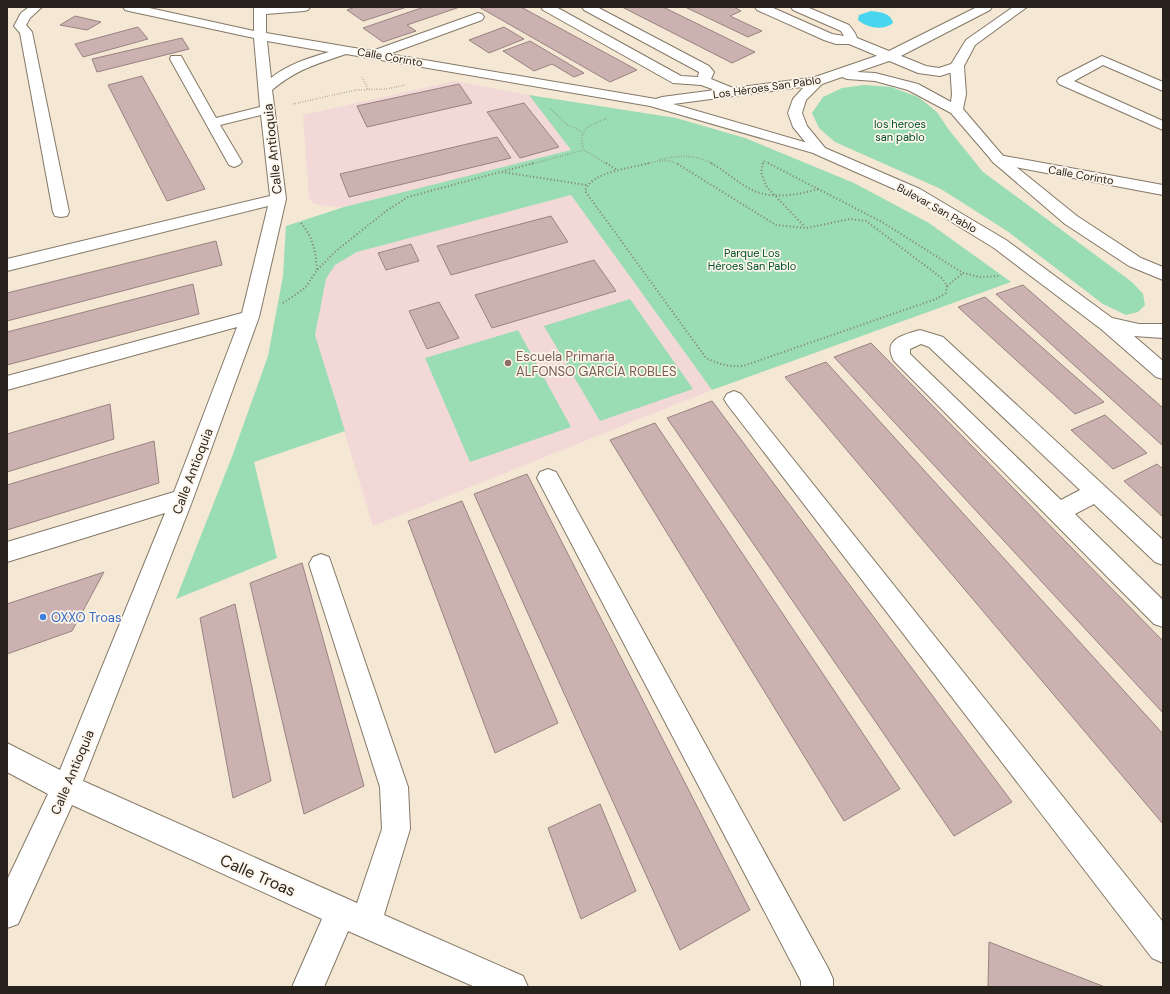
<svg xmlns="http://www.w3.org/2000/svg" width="1170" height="994" font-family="'DM Sans',sans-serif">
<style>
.education{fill:#f3d8d8}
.green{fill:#9adcb4}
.water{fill:#48d6ee}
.building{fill:#cbb2b0;stroke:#998280}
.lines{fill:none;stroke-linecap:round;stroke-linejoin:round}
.minor-casing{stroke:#847867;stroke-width:2}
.tertiary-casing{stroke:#847867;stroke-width:2}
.path-far1{stroke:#857d70;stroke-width:1.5;stroke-dasharray:0.5 2;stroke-linecap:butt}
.path{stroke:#857d70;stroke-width:2;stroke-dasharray:1 2.5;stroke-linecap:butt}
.minor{fill:#fff;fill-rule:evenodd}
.tertiary{fill:#fff;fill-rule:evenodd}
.education-dot{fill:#8d6e63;stroke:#fdf5ea;stroke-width:1.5}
.shop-dot{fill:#3f7fe0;stroke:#fdf5ea;stroke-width:1.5}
.labels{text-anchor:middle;stroke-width:3.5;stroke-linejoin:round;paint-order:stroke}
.far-street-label{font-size:11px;fill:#27221b;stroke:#fdf5ea}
.far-park-label{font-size:11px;fill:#00512f;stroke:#fdf5ea}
.street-label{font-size:13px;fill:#27221b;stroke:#fdf5ea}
.education-label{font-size:13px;fill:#785e54;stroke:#fdf5ea;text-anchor:start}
.shop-label{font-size:13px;fill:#366cbe;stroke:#fdf5ea;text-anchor:start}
.near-street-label{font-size:16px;fill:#27221b;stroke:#fdf5ea}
</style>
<rect width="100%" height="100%" fill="#f4e7d4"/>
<!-- education -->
<g class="education">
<polygon points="455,81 529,95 572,150 344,207 324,206 313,203 309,198 303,115"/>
<polygon points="571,195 712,390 373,526 315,335 326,279 335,265 357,252"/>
</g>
<!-- green -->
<g class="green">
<polygon points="864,85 891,87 918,97 937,112 949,130 983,172 1132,282 1143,294 1145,305 1138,312 1126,315 1103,304 1007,231 941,189 835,142 819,128 812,113 823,97 842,88"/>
<polygon points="529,95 676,118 745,138 854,183 929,223 1011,282 712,390 571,195 357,252 335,265 326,279 315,335 345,431 254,462 277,558 176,599 233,454 268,356 283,276 286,226 344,207 571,150"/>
<polygon points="630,299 693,389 600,421 544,326"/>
<polygon points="518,330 571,427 470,462 425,358"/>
</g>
<!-- water -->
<path class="water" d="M871 11C880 12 891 13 893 23 884 31 867 28 858 20L859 15Z"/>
<!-- building -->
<g class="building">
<polygon points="355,7 407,7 363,21 347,10"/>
<polygon points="424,7 460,7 407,25 416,31 383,42 363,28"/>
<polygon points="479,7 521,7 637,70 610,82"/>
<polygon points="622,7 663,7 755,52 732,63"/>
<polygon points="685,7 734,7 741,11 730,16 762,31 748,37"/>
<polygon points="75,16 101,22 87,30 60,25"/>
<polygon points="138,27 148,39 83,57 75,44"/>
<polygon points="504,27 524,39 489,53 469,40"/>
<polygon points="182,38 189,49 97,72 92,59"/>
<polygon points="530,41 584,73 574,77 552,64 534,71 503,51"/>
<polygon points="142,76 205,189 167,201 108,85"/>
<polygon points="459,84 472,103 367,127 357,106"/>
<polygon points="524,103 559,147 520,158 487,112"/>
<polygon points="497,137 511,158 349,197 340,174"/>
<polygon points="551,216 568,242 451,275 437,246"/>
<polygon points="216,241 222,265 7,321 7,293"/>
<polygon points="411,244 419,261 386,270 378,253"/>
<polygon points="594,260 616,291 492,328 475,295"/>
<polygon points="193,284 199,314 7,365 7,332"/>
<polygon points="1023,285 1163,408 1163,446 996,294"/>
<polygon points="985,297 1104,402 1075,414 958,307"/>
<polygon points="439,302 459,338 427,349 409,311"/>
<polygon points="871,343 1163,641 1163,713 834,357"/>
<polygon points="826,362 1163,734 1163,824 785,377"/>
<polygon points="712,401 1012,802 954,836 667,418"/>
<polygon points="110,404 114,439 7,472 7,434"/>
<polygon points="1105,415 1147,453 1113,469 1071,430"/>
<polygon points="655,423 900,789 844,821 610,440"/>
<polygon points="154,441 159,483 7,530 7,485"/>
<polygon points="1157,464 1163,469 1163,517 1124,481"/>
<polygon points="527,474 750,910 680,950 474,494"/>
<polygon points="462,501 558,723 495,753 408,521"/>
<polygon points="302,563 364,786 304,814 250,583"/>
<polygon points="104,572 72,631 7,654 7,604"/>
<polygon points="235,604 271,781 233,798 200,618"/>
<polygon points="600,804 636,891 581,919 548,828"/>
<polygon points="989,942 1105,987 988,987"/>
</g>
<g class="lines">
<!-- minor casing -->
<g class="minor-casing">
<g id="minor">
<polygon points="29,7 42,7 30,18 26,25 32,32 69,212 67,216 61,217 55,216 53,212 20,33 14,26 21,13"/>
<path d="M123 7H145L254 31V7H310L308 10 304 11 266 14V33L372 51 478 13 482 14 484 17 482 20 389 54 656 99 662 97 715 90 701 85 673 83 543 10 541 7H556L681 76 698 77 699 72 584 10 582 7H597L709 66 714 72 711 79 733 88 817 77 822 78 824 81 822 84 817 85 673 104 825 148 827 151 825 154 820 155 650 106 346 54C317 64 297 69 272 90L286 199 259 317 193 499 83 781 357 903 382 829 380 787 309 564 313 557 321 554 329 557 408 787 410 829 384 915 523 976 528 987H475L348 931 324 987H292L322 919 72 805 18 924 7 928V880L48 794 7 772V743L60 770 165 513 7 562V542L174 492 237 327 7 390V376L242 313 268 206 7 271V259L270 196 261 115 220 125 242 162 239 165 234 167 229 165 170 59 171 56H181L216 118 260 107 254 38 129 11 125 10ZM267 41 329 52C309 58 288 64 271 78Z"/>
<polygon points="755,7 771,7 832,34 844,36 841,31 793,10 791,7 807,7 849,25 855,33 857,38 926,66 939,68 957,62 962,63 964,66 962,69 940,76 918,73 849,44 836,44 824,40 757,10"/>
<polygon points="1102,56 1163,82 1163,91 1103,65 1074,81 1163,121 1163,130 1059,84 1057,81 1059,78"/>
<polygon points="999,155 1163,185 1163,195 994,163 991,160 994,157"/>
<path d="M920 330 943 337 1163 540V565L1155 562 1094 504 1075 514 1163 600V627L1154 624 894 361C882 339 903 335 920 330ZM921 344 929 347 1080 490 1061 500 910 354V349Z"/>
<polygon points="734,391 741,394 1163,922 1163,963 1152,958 727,404 724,399 727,394"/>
<polygon points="548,469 556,472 828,968 833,979 833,987 801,987 801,981 537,478 540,472"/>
</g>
</g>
<!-- tertiary casing -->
<g class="tertiary-casing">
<polygon id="tertiary" points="977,7 992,7 990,10 895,59 857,72 875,73 918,84 951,102 952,94 950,66 966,40 1013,7 1027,7 975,45 964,66 966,94 963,109 1004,157 1077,216 1141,258 1163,267 1163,280 1129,266 1065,224 994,163 951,113 908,90 875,81 847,79 842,77 822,84 806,100 802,113 807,126 825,148 920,189 1006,240 1112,318 1139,324 1163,324 1163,338 1134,336 1163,361 1163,379 1156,377 1101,329 994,248 908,195 815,154 793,127 788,113 793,99 812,78 885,53"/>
</g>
<!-- path-far1 -->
<g class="path-far1">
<polyline points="362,77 368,89"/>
<polyline points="293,104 356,90 386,89 406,85"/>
<polyline points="551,109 566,124 583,132"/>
<path d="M606 119C589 125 577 129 584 150L607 164"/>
<path d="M659 160C678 155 695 154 713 164"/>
<polyline points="764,161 770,164"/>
<polyline points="531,164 584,150"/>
<path d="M645 164C658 161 667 158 678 164"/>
<polyline points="763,164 764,160"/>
</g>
<!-- path -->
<g class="path">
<polyline points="606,163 617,170"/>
<path d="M649 163C632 168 590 172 585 191L706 358C718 364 729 367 743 366L936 299 946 293 947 286 943 279 866 221 850 219 807 228 776 225 676 163"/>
<path d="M711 163C725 171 736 181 750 189 771 200 797 195 819 189"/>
<polyline points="763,163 761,172 766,186 805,227"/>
<polyline points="768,163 882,222 963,273 980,277 999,276"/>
<polyline points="502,172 586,185"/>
<path d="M301 223C313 237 316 252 317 270"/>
<polyline points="947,286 963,273"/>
<polyline points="283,303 305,288 317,270 336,251 386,211 408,197 534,163"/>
</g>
<!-- minor -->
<use href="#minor" class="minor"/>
<!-- tertiary -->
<use href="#tertiary" class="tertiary"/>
</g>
<!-- markers -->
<circle class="education-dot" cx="508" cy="363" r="4"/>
<circle class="shop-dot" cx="43" cy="617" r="4"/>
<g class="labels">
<!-- far-street labels -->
<g class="far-street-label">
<text transform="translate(390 57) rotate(10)" y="4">Calle Corinto</text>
<text transform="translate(767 87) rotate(-8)" y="4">Los Héroes San Pablo</text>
<text transform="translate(1081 175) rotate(10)" y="4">Calle Corinto</text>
<text transform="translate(937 208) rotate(29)" y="4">Bulevar San Pablo</text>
</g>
<!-- far-park labels -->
<g class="far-park-label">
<text x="900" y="128">los heroes<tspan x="900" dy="13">san pablo</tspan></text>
<text x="752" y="257">Parque Los<tspan x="752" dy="13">Héroes San Pablo</tspan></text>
</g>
<!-- street labels -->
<g class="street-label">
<text transform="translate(272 149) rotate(-96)" y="5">Calle Antioquia</text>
<text transform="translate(192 471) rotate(-69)" y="5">Calle Antioquia</text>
<text transform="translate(72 772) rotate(-67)" y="5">Calle Antioquia</text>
</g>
<!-- education labels -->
<g class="education-label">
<text x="516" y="361">Escuela Primaria<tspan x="516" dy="15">ALFONSO GARCÍA ROBLES</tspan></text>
</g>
<!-- shop labels -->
<g class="shop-label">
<text x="51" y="622">OXXO Troas</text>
</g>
<!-- near-street labels -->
<g class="near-street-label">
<text transform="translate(258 875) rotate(24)" y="6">Calle Troas</text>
</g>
</g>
<!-- border -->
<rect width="1170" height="994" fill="none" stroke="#27221b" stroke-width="16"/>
</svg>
